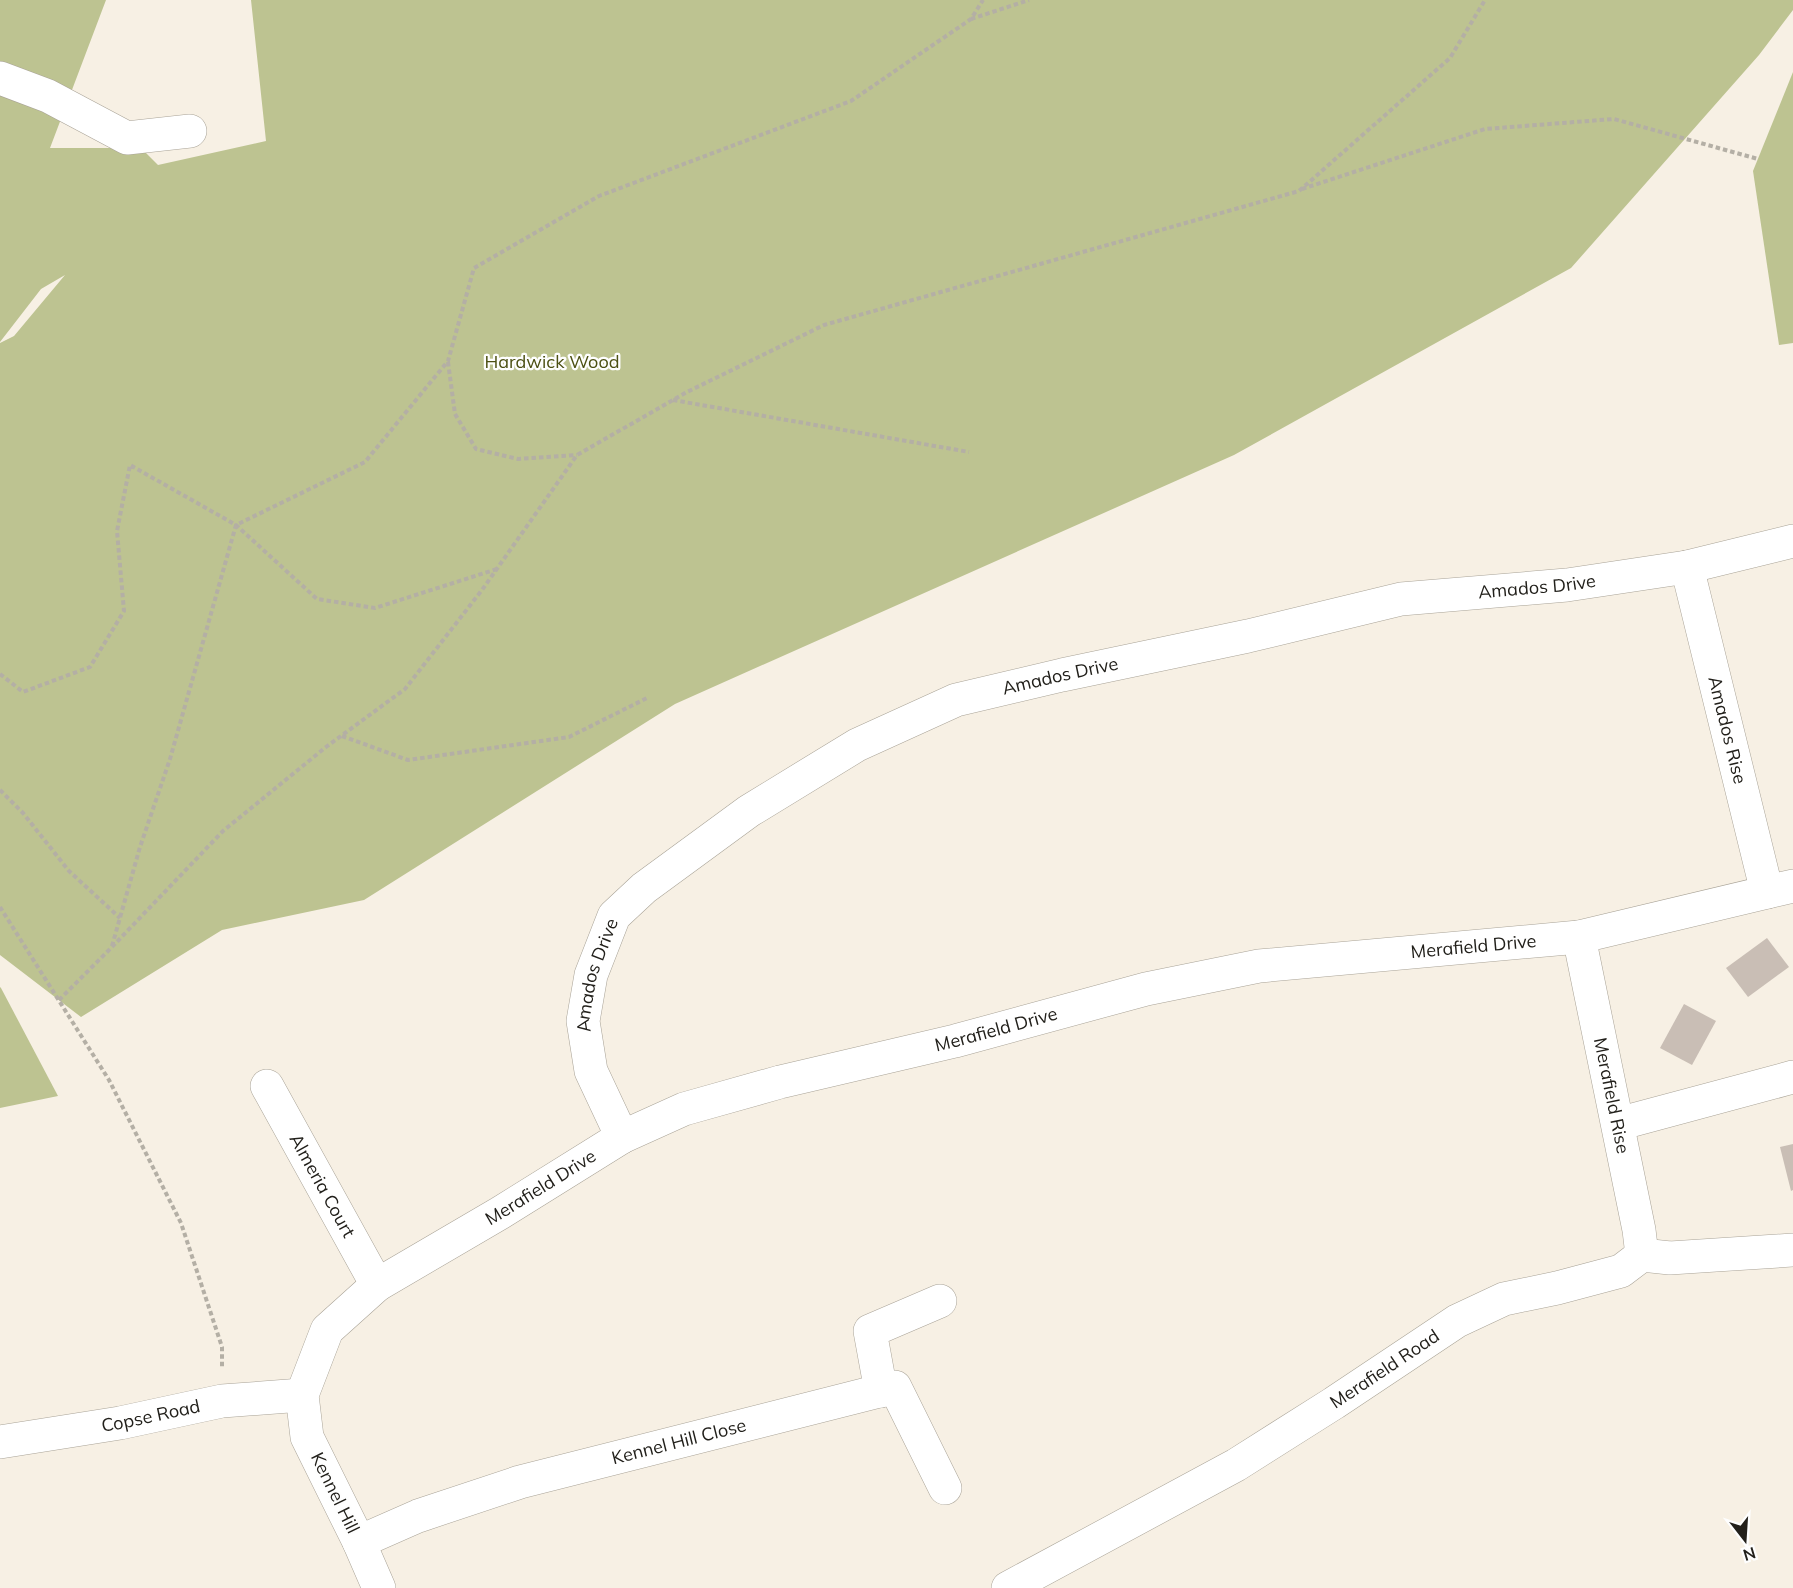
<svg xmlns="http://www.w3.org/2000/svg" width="1793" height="1588" font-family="Mulish,sans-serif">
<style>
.green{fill:#bdc391}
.building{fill:#c9beb5}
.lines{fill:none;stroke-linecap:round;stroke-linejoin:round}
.minor-casing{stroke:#a9a397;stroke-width:34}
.path{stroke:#b4afa5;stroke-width:4;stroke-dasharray:4.5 3;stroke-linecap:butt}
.minor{stroke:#fff;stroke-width:33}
.labels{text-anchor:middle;stroke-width:4.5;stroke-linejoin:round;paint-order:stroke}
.park-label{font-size:18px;fill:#4c5013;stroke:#fefefe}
.street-label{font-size:18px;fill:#22201b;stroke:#fefefe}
</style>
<rect width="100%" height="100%" fill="#f7f0e4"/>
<!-- green -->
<g class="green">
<polygon points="0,0 106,0 50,148 141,148 158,165 266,141 251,0 1793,0 1793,10 1759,55 1571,268 1234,455 675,704 364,900 222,930 81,1017 0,955 0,343 14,336 65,275 41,289 0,342"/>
<polygon points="1793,72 1793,343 1779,345 1753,171"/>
<polygon points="0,987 1,988 58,1096 0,1108"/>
</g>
<!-- building -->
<g class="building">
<polygon points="1767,938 1789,967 1748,997 1726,968"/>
<polygon points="1684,1004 1716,1021 1692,1065 1660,1048"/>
<polygon points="1793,1144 1793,1190 1791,1191 1780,1147"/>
</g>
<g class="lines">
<!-- minor casing -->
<g class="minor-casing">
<g id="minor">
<polyline points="0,78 48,96 127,138 190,131"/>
<path id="s1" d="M1687 567 1767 892"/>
<path id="s2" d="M1579 937 1639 1230 1642 1255"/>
<path id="s3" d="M267 1086 377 1285"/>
<polyline points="1618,1124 1793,1077"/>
<path id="s4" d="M622 1137 591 1071 583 1021 591 975 614 916 644 888 749 811 857 745 956 700 1062 675 1248 636 1401 599 1567 585 1687 567 1793 541"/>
<polyline points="881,1391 870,1331 940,1301"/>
<path id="s5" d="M0 1442 120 1423 222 1401 302 1395"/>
<path id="s6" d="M359 1542 418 1516 520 1482 895 1387 945 1488"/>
<path id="s7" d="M379 1588 359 1542 307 1437 302 1395 327 1330 377 1285 500 1213 622 1137 684 1109 780 1082 955 1041 1146 989 1259 966 1579 937 1793 886"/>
<path id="s8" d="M1008 1588 1236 1465 1334 1403 1457 1321 1504 1299 1557 1288 1621 1271 1642 1255 1670 1258 1793 1250"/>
</g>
</g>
<!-- path -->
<g class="path">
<polyline points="971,19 1029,0"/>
<polyline points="1302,189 1485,129 1614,119 1758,159"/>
<polyline points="448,362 455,414 476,449 518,459 577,455"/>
<polyline points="673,400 969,452"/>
<polyline points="0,674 23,692 90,667 124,611 117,531 130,465 236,525 317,599 375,608 497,569"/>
<polyline points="342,736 408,760 569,737 649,697"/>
<polyline points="0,790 23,813 69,871 120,918"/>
<polyline points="0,907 109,1080 181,1223 222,1347 222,1367"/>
<polyline points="112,946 140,847 170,759 236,525 365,462 448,361 474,268 599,196 851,101 971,19 983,0"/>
<polyline points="59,1000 111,948 223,831 326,747 405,689 482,590 577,455 687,392 824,325 1299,191 1450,58 1485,0"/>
</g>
<!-- minor -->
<use href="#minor" class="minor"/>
</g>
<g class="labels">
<!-- park labels -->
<g class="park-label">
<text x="552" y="368">Hardwick Wood</text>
</g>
<!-- street labels -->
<g class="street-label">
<text dy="6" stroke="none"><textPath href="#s4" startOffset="1233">Amados Drive</textPath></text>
<text dy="6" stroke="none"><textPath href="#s4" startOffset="747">Amados Drive</textPath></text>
<text dy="6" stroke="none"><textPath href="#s1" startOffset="168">Amados Rise</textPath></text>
<text dy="6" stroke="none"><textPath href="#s7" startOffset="1509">Merafield Drive</textPath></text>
<text dy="6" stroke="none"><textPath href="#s4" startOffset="171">Amados Drive</textPath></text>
<text dy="6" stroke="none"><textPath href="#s7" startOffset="1023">Merafield Drive</textPath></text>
<text dy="6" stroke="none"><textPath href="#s2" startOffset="162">Merafield Rise</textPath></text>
<text dy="6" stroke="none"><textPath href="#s3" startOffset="114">Almeria Court</textPath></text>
<text dy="6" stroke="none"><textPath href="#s7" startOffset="537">Merafield Drive</textPath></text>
<text dy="6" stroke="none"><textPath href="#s8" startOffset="436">Merafield Road</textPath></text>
<text dy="6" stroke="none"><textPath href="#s5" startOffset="153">Copse Road</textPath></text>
<text dy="6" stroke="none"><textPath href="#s6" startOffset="336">Kennel Hill Close</textPath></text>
<text transform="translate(335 1493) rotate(64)" y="6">Kennel Hill</text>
</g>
</g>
<!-- north arrow -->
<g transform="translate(1745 1540) rotate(163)" stroke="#fefefe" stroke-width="4.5" paint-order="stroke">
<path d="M0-4.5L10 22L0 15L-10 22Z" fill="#22201b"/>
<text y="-9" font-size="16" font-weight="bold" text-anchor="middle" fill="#22201b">N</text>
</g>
</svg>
